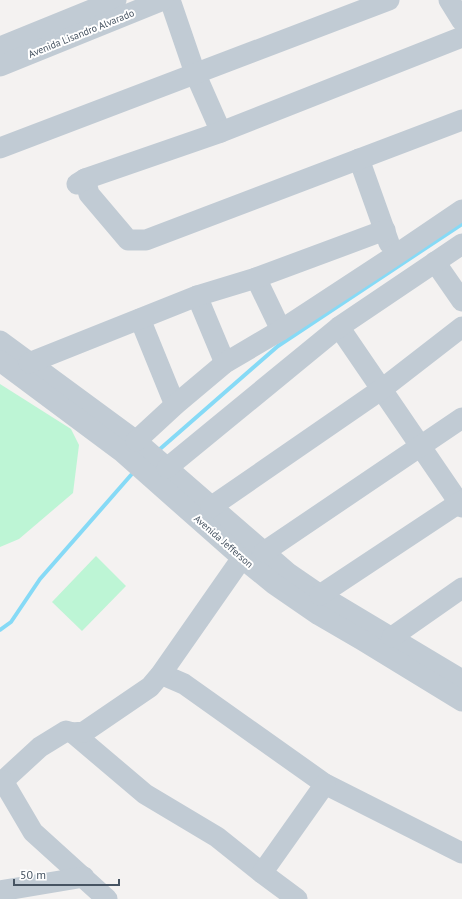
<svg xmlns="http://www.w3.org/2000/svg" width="462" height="899" font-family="'PT Sans',sans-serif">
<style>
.green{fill:#bdf5d5}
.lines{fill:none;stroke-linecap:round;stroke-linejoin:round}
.stream{stroke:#86daf6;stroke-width:4}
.minor{stroke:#c1cbd4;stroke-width:21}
.labels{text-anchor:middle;stroke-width:4;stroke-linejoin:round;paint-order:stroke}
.street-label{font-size:10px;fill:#475462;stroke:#fff}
</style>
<rect width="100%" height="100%" fill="#f4f2f1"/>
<!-- green -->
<g class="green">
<polygon points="0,384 71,429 79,445 73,493 19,539 0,547"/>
<polygon points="96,556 126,586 82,631 52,602"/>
</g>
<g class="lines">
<!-- stream -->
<g class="stream">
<polyline points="160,449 278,346 462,224"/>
<polyline points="0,630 11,622 40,579 131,475"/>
</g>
<!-- minor -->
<g class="minor">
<polyline points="170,0 195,73 221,132"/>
<polyline points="449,0 462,21"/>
<polyline points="0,47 116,0"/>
<polyline points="0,66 163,0"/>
<polyline points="0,148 389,0"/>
<polyline points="359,159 389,243"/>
<polyline points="85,179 89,194 128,240 146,240 462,120"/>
<polyline points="77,184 85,179 221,132 462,37"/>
<polyline points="435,262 462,301"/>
<polyline points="256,278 281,330"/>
<polyline points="197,296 225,363"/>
<polyline points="140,319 175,405"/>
<polyline points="339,327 462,507"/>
<polyline points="0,341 136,441 288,573 320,595 462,680"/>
<polyline points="0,361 121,451 242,558 274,584 319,615 362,640 462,701"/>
<polyline points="29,363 197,296 256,278 385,230"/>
<polyline points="136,441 175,405 225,363 281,330 394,256 462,210"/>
<polyline points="167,468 339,327 462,244"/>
<polyline points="211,507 382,389 462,327"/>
<polyline points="264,552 462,418"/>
<polyline points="320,595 462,501"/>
<polyline points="392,637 462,588"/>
<polyline points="161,674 184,684 325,784 462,853"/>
<polyline points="73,733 145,794 217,837 262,873 297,899"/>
<polyline points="0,781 3,781 40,747 66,731 73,733 84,732 150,687 161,674 242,558"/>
<polyline points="3,781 33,832 107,899"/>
<polyline points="262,873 325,784"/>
<polyline points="0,891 84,877"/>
</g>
</g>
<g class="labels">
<!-- street labels -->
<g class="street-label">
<text transform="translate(81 33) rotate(-22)" y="4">Avenida Lisandro Alvarado</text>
<text transform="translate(224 541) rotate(41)" y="4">Avenida Jefferson</text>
</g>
</g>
<!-- scale -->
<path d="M14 879v6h105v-6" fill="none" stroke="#475462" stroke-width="2"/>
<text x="20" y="879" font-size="12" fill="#475462" stroke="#ffffff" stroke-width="3" paint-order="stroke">50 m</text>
</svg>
